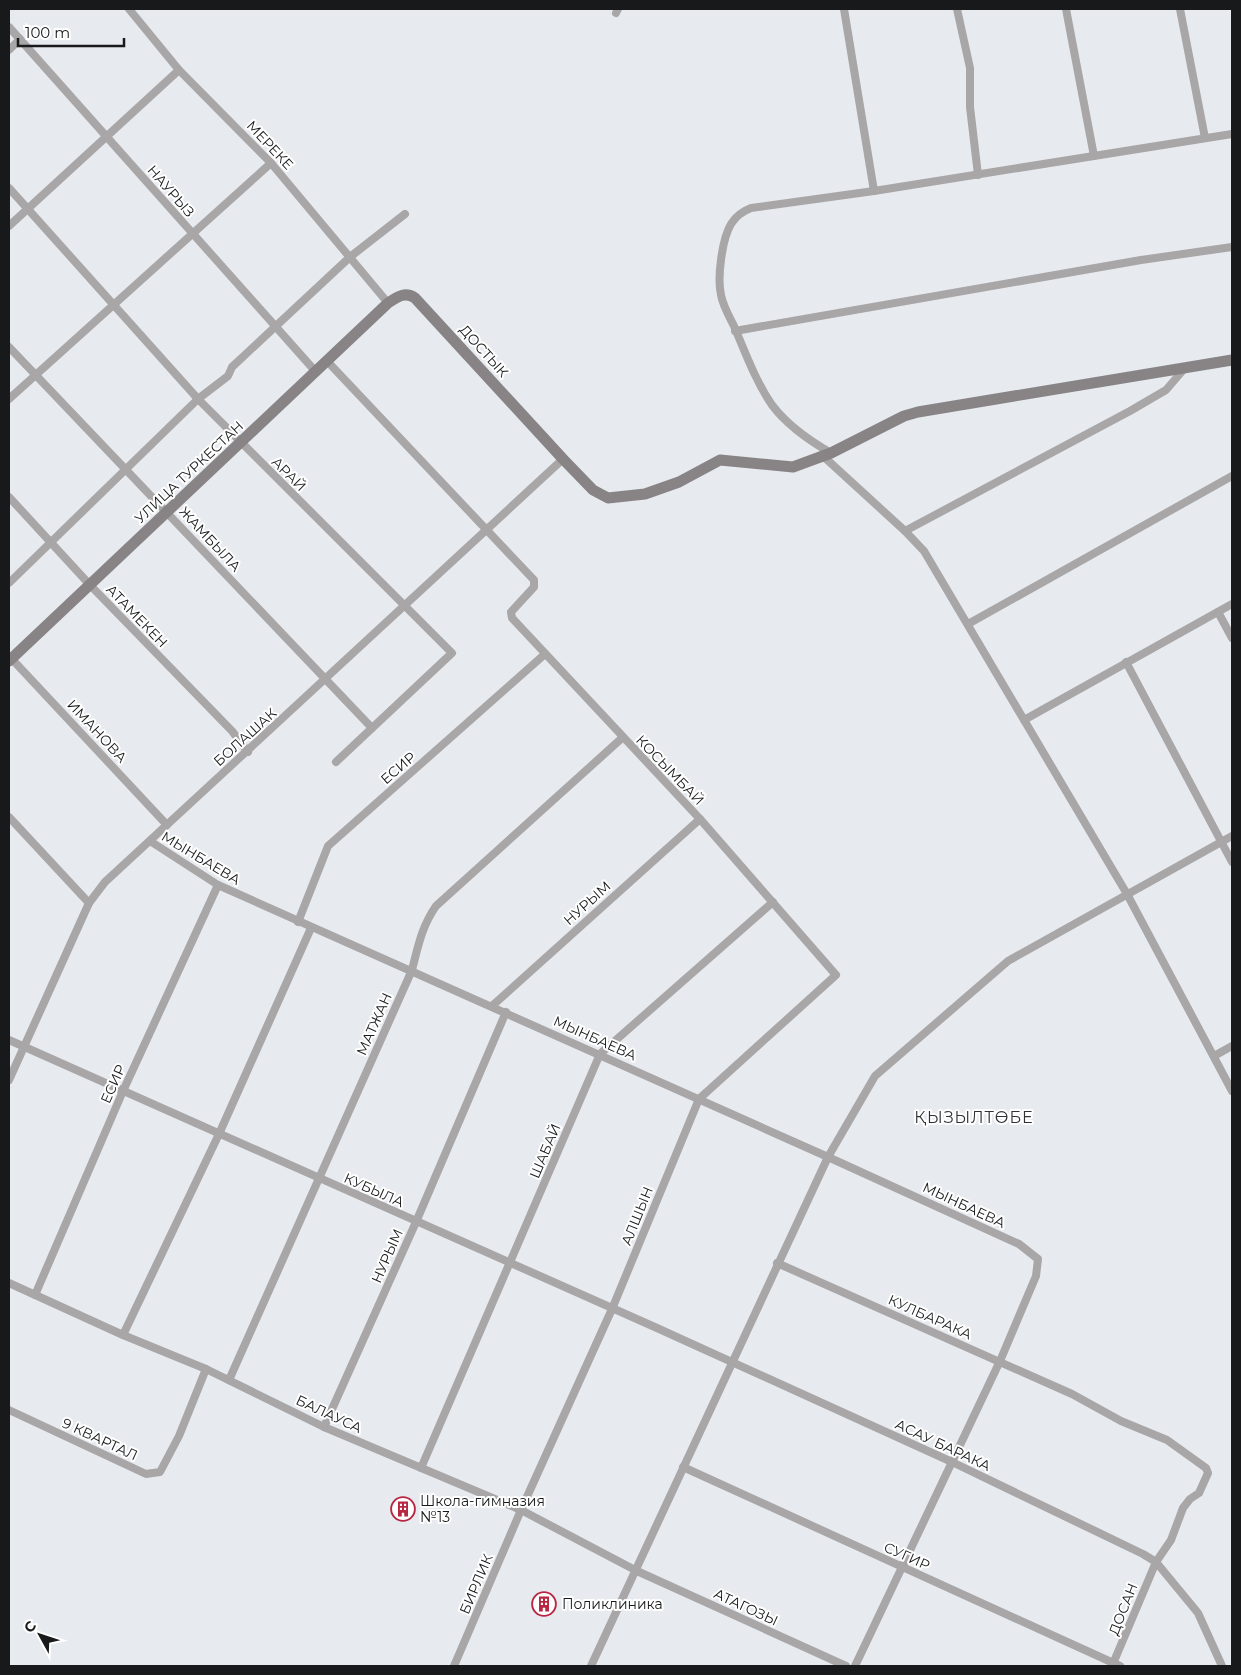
<svg xmlns="http://www.w3.org/2000/svg" width="1241" height="1675" font-family="Montserrat,sans-serif">
<style>
.lines{fill:none;stroke-linecap:round;stroke-linejoin:round}
.street{stroke:#a8a6a6;stroke-width:8}
.secondary{stroke:#888485;stroke-width:11}
.labels{text-anchor:middle;stroke-width:4;stroke-linejoin:round;paint-order:stroke}
.street-label{font-size:14px;fill:#18191a;stroke:#fff}
.poi-label{font-size:14px;fill:#18191a;stroke:#fff;text-anchor:start}
.quarter-label{font-size:16px;letter-spacing:1px;fill:#303236;stroke:#fff}
</style>
<rect width="100%" height="100%" fill="#e7eaef"/>
<g class="lines">
<!-- street -->
<g class="street">
<polyline points="129,9 179,70 271,163 388,303"/>
<polyline points="844,9 874,191"/>
<polyline points="957,9 970,68 970,107 978,175"/>
<polyline points="1066,9 1094,156"/>
<polyline points="1180,9 1205,138"/>
<polyline points="616,13 618,9"/>
<polyline points="9,27 316,372"/>
<polyline points="9,50 20,39"/>
<polyline points="9,188 198,399 452,653 336,762"/>
<polyline points="9,226 179,70"/>
<polyline points="735,331 1141,260 1232,247"/>
<polyline points="9,347 372,728"/>
<polyline points="327,361 534,580 534,587 511,612 512,618 700,819 836,975 699,1099 612,1309 521,1510 454,1666"/>
<polyline points="9,399 271,163"/>
<path d="M831 453C810 441 787 425 772 405 756 382 745 352 734 326 729 316 723 306 721 295 717 278 722 239 731 224 736 216 743 211 751 208L874 191 1232 134"/>
<polyline points="823,456 905,531 1130,411 1166,390 1184,369"/>
<polyline points="9,497 90,585 232,731 248,752"/>
<polyline points="905,531 924,551 1127,894 1232,1091"/>
<polyline points="9,583 198,399 228,376 232,367 350,257 405,214"/>
<polyline points="1218,612 1232,638"/>
<polyline points="968,624 1232,476"/>
<polyline points="10,657 167,825"/>
<polyline points="1126,662 1232,862"/>
<polyline points="1024,720 1232,604"/>
<polyline points="9,817 89,903"/>
<polyline points="150,841 218,885 828,1157 1019,1244 1038,1259 1036,1276 1000,1361 855,1666"/>
<polyline points="298,922 328,846 545,654"/>
<polyline points="492,1006 700,819"/>
<polyline points="9,1040 657,1328 952,1462 1143,1554 1156,1562 1198,1613 1222,1666"/>
<polyline points="1214,1056 1232,1046"/>
<polyline points="9,1080 89,903 105,882 563,459"/>
<polyline points="777,1263 1072,1394 1121,1421 1167,1440 1206,1468 1208,1473 1199,1493 1190,1499 1183,1508 1171,1540 1156,1562 1112,1666"/>
<polyline points="9,1283 123,1335 206,1369 324,1427 521,1510 637,1571 846,1666"/>
<polyline points="35,1295 123,1091 218,885"/>
<polyline points="123,1335 219,1134 311,928"/>
<path d="M229 1380 412 970C418 946 422 926 436 906L622 738"/>
<polyline points="9,1410 146,1474 160,1472 179,1436 206,1369"/>
<polyline points="324,1427 416,1222 506,1012"/>
<polyline points="683,1467 1120,1666"/>
<polyline points="421,1468 600,1054 773,902"/>
<polyline points="591,1666 828,1157 875,1076 1008,961 1232,836"/>
</g>
<!-- secondary -->
<path class="secondary" d="M9 661 388 303C397 297 405 291 415 298L563 459 593 490 608 498 645 494 679 482 720 460 793 467 831 453 904 416 918 412 1232 360"/>
</g>
<!-- icons -->
<defs>
<g id="building-ring" transform="scale(1.25)"><circle r="9.5" fill="#fff" stroke="#b82642" stroke-width="1.5"/><path d="M-4-6H4V6H1V3H-1V6H-4ZM-2.5-4.3h1.7v1.8h-1.7ZM.8-4.3h1.7v1.8H.8ZM-2.5-1h1.7V.8h-1.7ZM.8-1h1.7V.8H.8Z" fill="#b82642"/></g>
</defs>
<g fill-rule="evenodd">
<use href="#building-ring" x="403" y="1509"/>
<use href="#building-ring" x="544" y="1604"/>
</g>
<g class="labels">
<!-- street labels -->
<g class="street-label">
<text transform="translate(270 145) rotate(47)" y="5">МЕРЕКЕ</text>
<text transform="translate(171 191) rotate(49)" y="5">НАУРЫЗ</text>
<text transform="translate(484 351) rotate(48)" y="5">ДОСТЫК</text>
<text transform="translate(189 472) rotate(-43)" y="5">УЛИЦА ТУРКЕСТАН</text>
<text transform="translate(289 474) rotate(45)" y="5">АРАЙ</text>
<text transform="translate(210 539) rotate(47)" y="5">ЖАМБЫЛА</text>
<text transform="translate(137 616) rotate(46)" y="5">АТАМЕКЕН</text>
<text transform="translate(97 731) rotate(47)" y="5">ИМАНОВА</text>
<text transform="translate(245 737) rotate(-42)" y="5">БОЛАШАК</text>
<text transform="translate(398 768) rotate(-41)" y="5">ЕСИР</text>
<text transform="translate(670 770) rotate(46)" y="5">КОСЫМБАЙ</text>
<text transform="translate(201 858) rotate(31)" y="5">МЫНБАЕВА</text>
<text transform="translate(587 903) rotate(-42)" y="5">НУРЫМ</text>
<text transform="translate(374 1024) rotate(-66)" y="5">МАТЖАН</text>
<text transform="translate(595 1038) rotate(24)" y="5">МЫНБАЕВА</text>
<text transform="translate(113 1084) rotate(-66)" y="5">ЕСИР</text>
<text transform="translate(545 1151) rotate(-67)" y="5">ШАБАЙ</text>
<text transform="translate(374 1190) rotate(24)" y="5">КУБЫЛА</text>
<text transform="translate(964 1205) rotate(25)" y="5">МЫНБАЕВА</text>
<text transform="translate(637 1216) rotate(-68)" y="5">АЛШЫН</text>
<text transform="translate(387 1256) rotate(-66)" y="5">НУРЫМ</text>
<text transform="translate(930 1317) rotate(24)" y="5">КУЛБАРАКА</text>
<text transform="translate(329 1414) rotate(25)" y="5">БАЛАУСА</text>
<text transform="translate(100 1439) rotate(25)" y="5">9 КВАРТАЛ</text>
<text transform="translate(943 1445) rotate(25)" y="5">АСАУ БАРАКА</text>
<text transform="translate(907 1556) rotate(24)" y="5">СУГИР</text>
<text transform="translate(476 1584) rotate(-67)" y="5">БИРЛИК</text>
<text transform="translate(746 1607) rotate(25)" y="5">АТАГОЗЫ</text>
<text transform="translate(1123 1609) rotate(-68)" y="5">ДОСАН</text>
</g>
<!-- poi labels -->
<g class="poi-label">
<text x="420" y="1506">Школа-гимназия<tspan x="420" dy="16">№13</tspan></text>
<text x="562" y="1609">Поликлиника</text>
</g>
<!-- quarter labels -->
<g class="quarter-label">
<text x="974" y="1123">ҚЫЗЫЛТӨБЕ</text>
</g>
</g>
<!-- border -->
<rect width="1241" height="1675" fill="none" stroke="#18191a" stroke-width="20"/>
<!-- north arrow -->
<g transform="translate(40 1635) rotate(310)" stroke="#ffffff" stroke-width="4" paint-order="stroke">
<path d="M0-4L9 19L0 12L-9 19Z" fill="#18191a"/>
<text y="-8" font-size="14" font-weight="bold" text-anchor="middle" fill="#18191a">С</text>
</g>
<!-- scale -->
<path d="M18 38v8h106v-8" fill="none" stroke="#18191a" stroke-width="2.5"/>
<text x="25" y="38" font-size="15" fill="#18191a" stroke="#ffffff" stroke-width="4" paint-order="stroke">100 m</text>
</svg>
